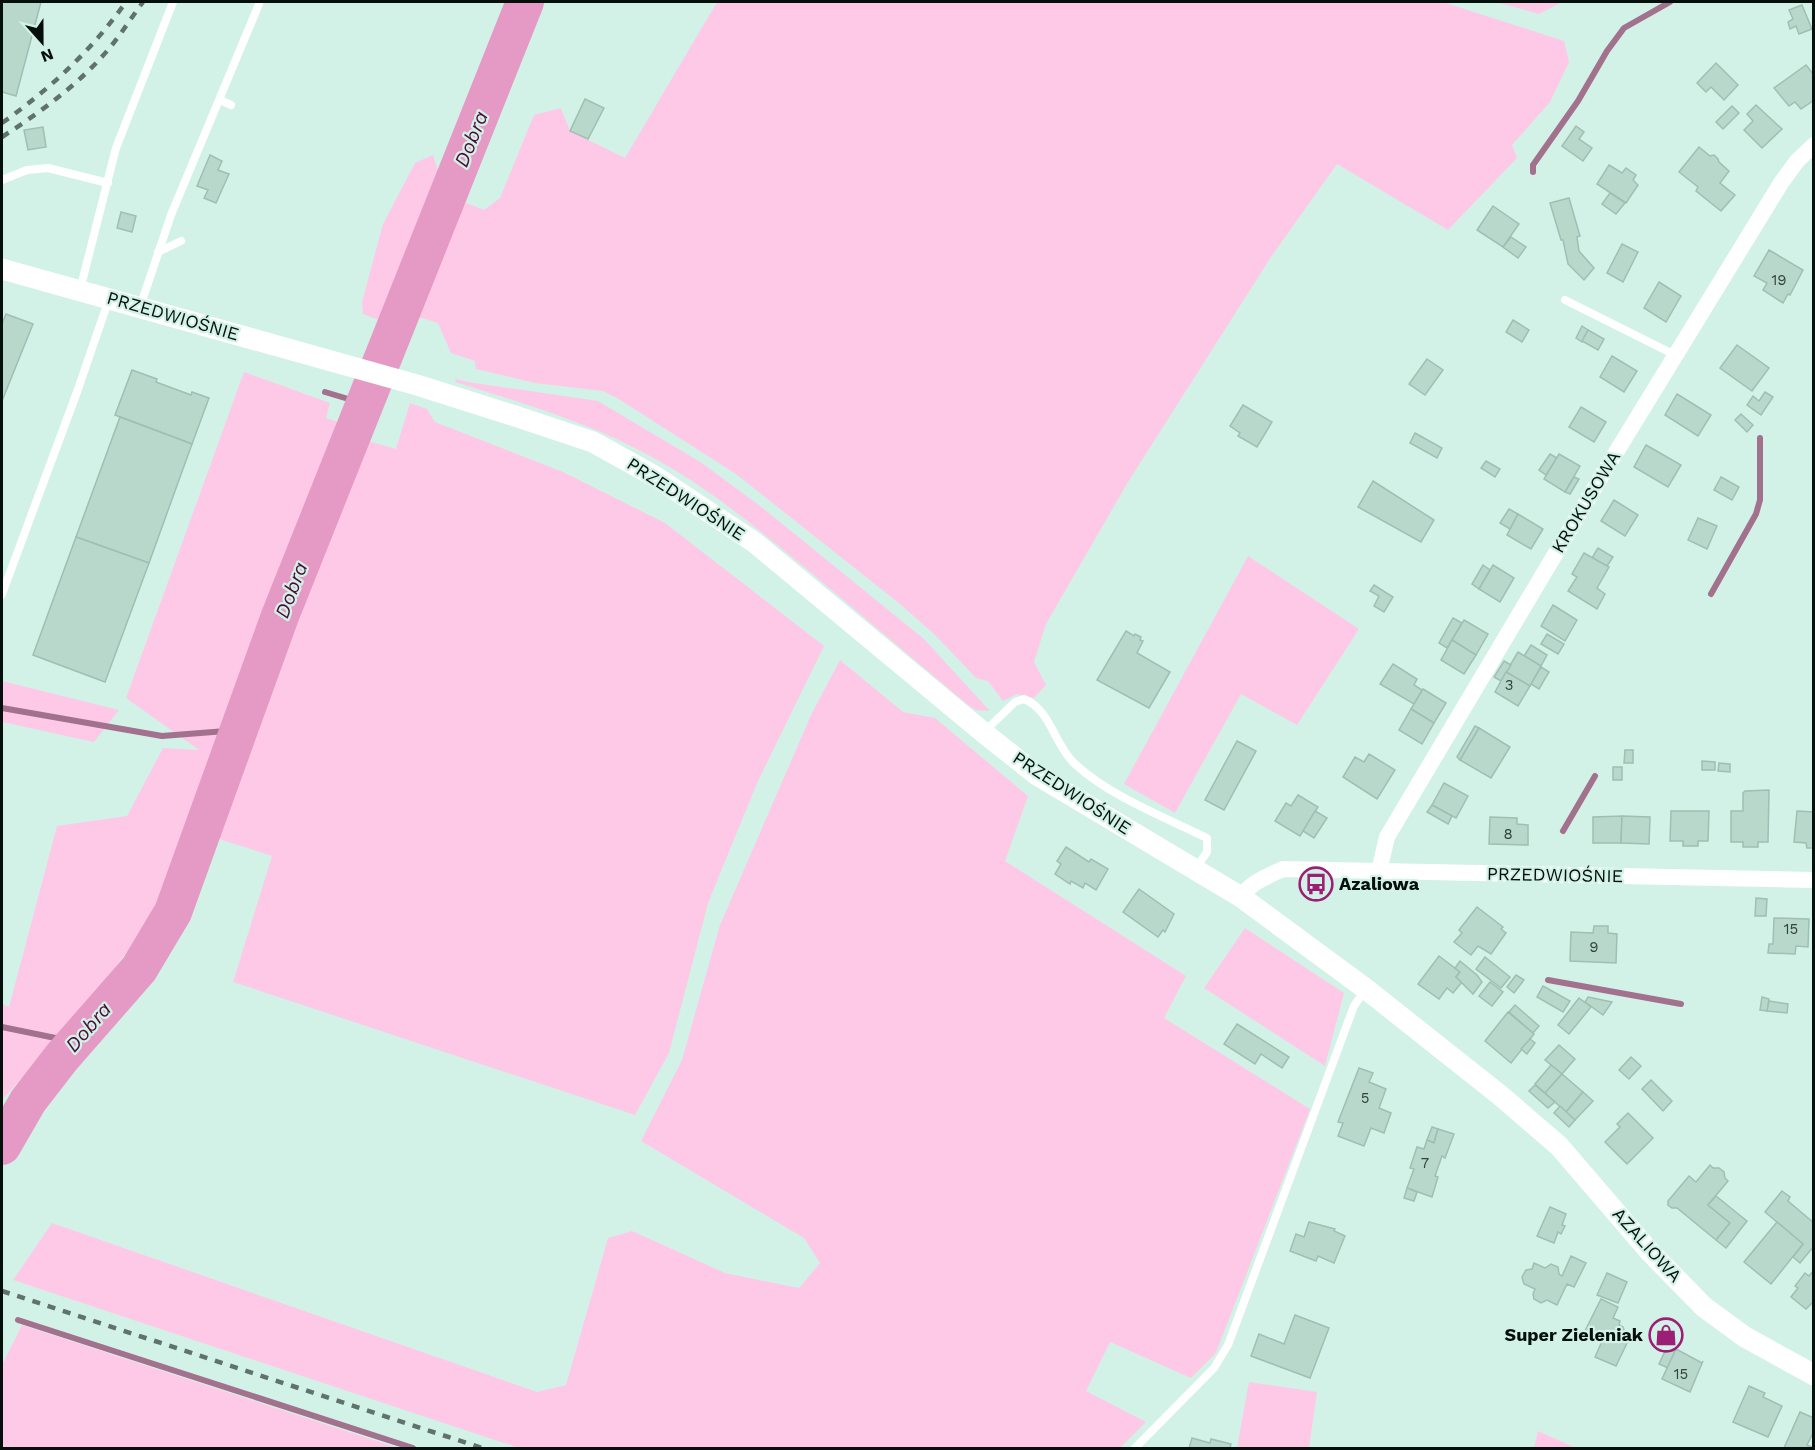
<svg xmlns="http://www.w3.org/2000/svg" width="1815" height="1450" font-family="'Work Sans',sans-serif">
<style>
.green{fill:#fec9e7}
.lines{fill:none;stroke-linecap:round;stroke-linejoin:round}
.stream{stroke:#a2718e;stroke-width:6}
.river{stroke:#e59ac6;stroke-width:38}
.building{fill:#b9d8cc;stroke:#a0beb3;stroke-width:1.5}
.service{stroke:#fff;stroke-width:8}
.minor{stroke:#fff;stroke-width:16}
.tertiary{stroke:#fff;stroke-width:21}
.rail{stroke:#5f736b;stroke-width:4.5;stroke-dasharray:8 8;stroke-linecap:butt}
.labels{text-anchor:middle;stroke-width:4.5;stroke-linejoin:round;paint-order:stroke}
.number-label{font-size:15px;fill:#32423c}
.street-label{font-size:18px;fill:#05100c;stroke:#d3f2e7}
.poi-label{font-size:18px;font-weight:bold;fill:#05100c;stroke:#d3f2e7;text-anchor:start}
.water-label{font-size:20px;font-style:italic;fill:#4c0b38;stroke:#d3f2e7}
</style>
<rect width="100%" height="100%" fill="#d3f2e7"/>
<!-- green -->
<g class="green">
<polygon points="717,2 1443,2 1564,41 1569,62 1550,102 1512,145 1517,158 1448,230 1337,164 1271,257 1128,482 1046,624 1034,662 1046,685 1034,698 1017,694 1003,701 988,681 976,678 935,635 900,604 736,474 617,398 603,391 535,383 476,369 475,361 451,353 438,323 422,318 411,318 459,200 484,210 500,198 534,115 561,108 570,131 625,158"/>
<polygon points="1496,2 1562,2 1539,14"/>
<polygon points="433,155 440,177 379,320 363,314 362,302 383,224 415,163"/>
<polygon points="244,372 330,403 326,418 348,425 298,560 316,565 365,440 396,449 410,403 427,409 435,422 563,472 665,523 824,646 758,781 708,903 669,1053 635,1115 233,982 272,856 216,838 235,778 209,757 166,902 70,1025 2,1100 2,1004 9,1007 57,826 127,816 163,748 199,750 126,698"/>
<path d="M456 379 468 382 598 401 702 463 764 509 924 639 990 711 976 710 968 705C917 662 866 619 815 576 763 533 710 488 650 456 588 422 522 403 455 382Z"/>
<polygon points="1248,556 1359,629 1297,725 1241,694 1175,813 1124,784"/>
<polygon points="840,660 903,712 935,718 1028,796 1005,861 1186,976 1164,1018 1310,1109 1216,1353 1191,1378 1110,1342 1086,1391 1146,1422 1120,1448 519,1448 13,1280 52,1223 537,1392 566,1385 608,1238 632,1231 725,1273 799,1288 820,1263 804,1238 641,1141 682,1060 720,925 811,715"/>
<polygon points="2,681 119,710 94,742 2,722"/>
<polygon points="1245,928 1344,993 1325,1066 1204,988"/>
<polygon points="22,1325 398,1448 2,1448 2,1365"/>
<polygon points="1249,1382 1317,1392 1309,1448 1237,1448"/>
<polygon points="1538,1431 1576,1448 1534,1448"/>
</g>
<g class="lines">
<!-- stream -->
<g class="stream">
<polyline points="1533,172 1533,165 1578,101 1607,51 1624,28 1670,2"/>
<polyline points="325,392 365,404"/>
<polyline points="1711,594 1756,514 1760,500 1760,438"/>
<polyline points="2,708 162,736 239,730"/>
<polyline points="1563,831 1595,776"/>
<polyline points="1548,980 1681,1004"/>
<polyline points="2,1027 75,1042"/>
<polyline points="18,1320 413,1448"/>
</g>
<!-- river -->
<polyline class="river" points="2,1146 28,1101 62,1057 139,969 173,912 280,616 525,2"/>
</g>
<!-- building -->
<g class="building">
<polygon points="2,2 41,2 16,96 2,92"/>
<polygon points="1802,5 1812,29 1799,34 1796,26 1790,29 1788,22 1793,19 1789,10"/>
<polygon points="1716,63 1738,85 1724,100 1711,87 1706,92 1697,83"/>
<polygon points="1806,65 1814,75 1814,100 1801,109 1795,102 1789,106 1774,88"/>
<polygon points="585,99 604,108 588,139 570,131"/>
<polygon points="1756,105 1782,129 1762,148 1744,130 1753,121 1747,114"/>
<polygon points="1732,106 1739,113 1723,129 1716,122"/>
<polygon points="1576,126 1584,132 1579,139 1592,148 1583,161 1562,146"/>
<polygon points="43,127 46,147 28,150 24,130"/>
<polygon points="1699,147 1710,156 1714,155 1718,159 1719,162 1729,171 1720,183 1735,195 1721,211 1696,191 1698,187 1679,172"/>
<polygon points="210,155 222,161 218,170 229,174 216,203 204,198 208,190 197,186"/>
<polygon points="1609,165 1622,173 1626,168 1636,175 1633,180 1638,185 1626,203 1597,184"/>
<polygon points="1610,193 1625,203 1616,214 1602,204"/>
<polygon points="1569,198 1580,236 1577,237 1579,251 1594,268 1584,280 1568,264 1563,240 1561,240 1550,203"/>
<polygon points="1493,206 1519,224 1503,247 1477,230"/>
<polygon points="121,212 136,216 132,232 117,228"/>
<polygon points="1511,237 1526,247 1518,258 1503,247"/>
<polygon points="1622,244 1638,252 1623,282 1607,273"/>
<polygon points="1769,250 1803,270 1790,295 1788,294 1783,303 1763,290 1767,283 1754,276"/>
<polygon points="1659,282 1681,296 1666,322 1644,308"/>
<polygon points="6,314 33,324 2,401 2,324"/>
<polygon points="1513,320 1529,330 1522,342 1506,332"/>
<polygon points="1582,326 1588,330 1582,342 1576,338"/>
<polygon points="1588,330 1604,339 1598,350 1582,341"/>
<polygon points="1737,345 1769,368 1752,391 1720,368"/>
<polygon points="1612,356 1637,371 1624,392 1600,377"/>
<polygon points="1427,359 1443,370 1425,395 1409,384"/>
<polygon points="132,370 157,379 156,382 191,395 192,392 209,398 192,444 115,415"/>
<polygon points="1765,392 1773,397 1761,415 1747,405 1753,396 1759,401"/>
<polygon points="1677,394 1711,415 1698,436 1665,415"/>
<polygon points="1243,405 1272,422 1257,447 1238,436 1240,433 1230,426"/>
<polygon points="1581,407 1606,422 1594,442 1569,427"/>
<polygon points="1741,414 1753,425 1747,432 1735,420"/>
<polygon points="120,417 192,444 149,563 76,537"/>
<polygon points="1415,433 1442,448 1437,458 1410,443"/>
<polygon points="1646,445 1681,465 1668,487 1634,467"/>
<polygon points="1550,454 1557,458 1546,475 1539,470"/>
<polygon points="1559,454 1580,466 1565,492 1544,479"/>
<polygon points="1486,461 1500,469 1495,477 1481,468"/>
<polygon points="1574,477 1579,479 1570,494 1565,492"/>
<polygon points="1721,477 1739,487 1732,500 1714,490"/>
<polygon points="1373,481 1434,520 1421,542 1358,507"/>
<polygon points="1614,500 1638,515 1625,536 1601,521"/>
<polygon points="1509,509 1518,514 1510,529 1500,523"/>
<polygon points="1518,514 1543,529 1531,549 1507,535"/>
<polygon points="1698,518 1717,526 1707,549 1688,540"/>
<polygon points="76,537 149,563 105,682 33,655"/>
<polygon points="1598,548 1613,557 1607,566 1592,558"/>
<polygon points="1584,553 1609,567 1597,588 1605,594 1597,609 1568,591 1577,577 1572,574"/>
<polygon points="1483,565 1490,570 1479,589 1472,584"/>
<polygon points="1493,565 1514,578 1500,602 1479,589"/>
<polygon points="1374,585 1393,597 1384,612 1374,606 1379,596 1370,591"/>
<polygon points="1553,605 1577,620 1565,641 1541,626"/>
<polygon points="1453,618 1462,623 1447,648 1439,643"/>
<polygon points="1464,620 1488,634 1476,655 1452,640"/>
<polygon points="1126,631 1134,636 1135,634 1141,637 1140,640 1143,641 1137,653 1170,672 1149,708 1097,680"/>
<polygon points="1547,634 1564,644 1558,654 1541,644"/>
<polygon points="1452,640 1476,655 1464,674 1441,660"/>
<polygon points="1531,645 1547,655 1541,666 1524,656"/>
<polygon points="1518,652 1541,666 1530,686 1506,672"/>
<polygon points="1504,661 1511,665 1501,681 1494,677"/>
<polygon points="1393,664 1417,679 1414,685 1422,690 1414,704 1380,684"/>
<polygon points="1541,667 1549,672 1539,689 1531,684"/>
<polygon points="1506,672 1530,686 1518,706 1495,692"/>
<polygon points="1423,689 1446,703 1434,723 1411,709"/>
<polygon points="1411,709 1434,723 1422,744 1399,730"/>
<polygon points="1475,726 1479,728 1460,760 1457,757"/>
<polygon points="1479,728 1510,747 1491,778 1460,760"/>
<polygon points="1237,741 1256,751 1224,810 1205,800"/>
<polygon points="1625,750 1633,750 1633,763 1624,763"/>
<polygon points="1369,754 1395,770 1377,799 1343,777 1355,757 1364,762"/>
<polygon points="1702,761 1715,762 1715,770 1702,770"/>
<polygon points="1719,763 1730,764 1730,772 1718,771"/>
<rect x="1613" y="767" width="9" height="13"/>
<polygon points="1444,783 1468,796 1456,818 1432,805"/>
<polygon points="1769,790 1768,842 1758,842 1758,847 1743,847 1743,842 1731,842 1731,811 1743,811 1743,793 1745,791"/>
<polygon points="1298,795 1318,807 1300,836 1275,821 1286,803 1291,806"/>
<polygon points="1432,805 1452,816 1448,824 1427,812"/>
<polygon points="1315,811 1327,818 1314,838 1303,831"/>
<polygon points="1671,811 1709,811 1708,841 1698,841 1698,846 1683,846 1683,841 1670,841"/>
<polygon points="1797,811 1814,812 1814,848 1807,848 1806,843 1794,842"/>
<polygon points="1622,816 1621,843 1593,843 1593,817"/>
<polygon points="1622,816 1650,817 1649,844 1621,843"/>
<polygon points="1490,817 1517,818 1517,824 1528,825 1528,845 1489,844"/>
<polygon points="1066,847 1089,862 1091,859 1108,869 1096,890 1085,883 1083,888 1071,881 1070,884 1055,874 1061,864 1057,861"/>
<polygon points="1139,889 1174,914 1165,932 1163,930 1158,937 1123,912"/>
<polygon points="1756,898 1767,899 1766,916 1755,916"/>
<polygon points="1477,907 1503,927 1501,929 1506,933 1491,954 1478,946 1471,955 1454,942 1462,933 1459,930"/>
<polygon points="1774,918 1809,919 1808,947 1796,946 1795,954 1768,953 1769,944 1773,944"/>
<polygon points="1594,926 1608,926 1608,933 1617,934 1616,963 1570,961 1571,932 1593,933"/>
<polygon points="1439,956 1460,972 1456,977 1462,982 1453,993 1447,988 1439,999 1418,984"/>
<polygon points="1485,957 1510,977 1501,988 1476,969"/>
<polygon points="1460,961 1477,975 1482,982 1473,994 1456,977 1460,972 1455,968"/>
<polygon points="1516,975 1524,980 1514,993 1507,987"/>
<polygon points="1490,982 1503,992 1492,1006 1479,996"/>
<polygon points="1543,986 1570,1001 1563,1012 1537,997"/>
<polygon points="1588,997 1612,1002 1603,1015 1585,1002"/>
<polygon points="1762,997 1769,999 1767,1011 1760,1010"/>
<polygon points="1579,998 1591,1007 1569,1034 1558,1025"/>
<polygon points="1769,1001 1788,1004 1787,1013 1767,1011"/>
<polygon points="1515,1005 1539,1026 1533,1033 1509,1012"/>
<polygon points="1508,1012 1534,1034 1511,1063 1485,1041"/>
<polygon points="1237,1024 1289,1057 1282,1068 1261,1054 1255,1064 1224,1044"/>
<polygon points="1530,1039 1535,1043 1527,1054 1521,1049"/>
<polygon points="1559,1045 1575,1059 1562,1074 1545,1060"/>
<polygon points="1631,1057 1641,1066 1629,1079 1619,1070"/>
<polygon points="1551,1065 1562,1074 1545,1093 1535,1084"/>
<polygon points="1359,1068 1373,1073 1369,1082 1386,1089 1379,1108 1391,1113 1384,1133 1371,1128 1364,1146 1338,1136 1343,1123 1338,1122"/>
<polygon points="1562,1074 1583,1092 1566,1112 1545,1093"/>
<polygon points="1651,1080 1672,1101 1663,1111 1642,1089"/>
<polygon points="1535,1085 1555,1102 1548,1108 1529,1091"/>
<polygon points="1583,1092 1593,1101 1575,1120 1566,1112"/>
<polygon points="1560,1106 1575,1120 1569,1127 1554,1113"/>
<polygon points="1628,1113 1653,1138 1627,1164 1605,1142 1620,1127 1617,1124"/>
<polygon points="1432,1127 1438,1129 1434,1143 1427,1140"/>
<polygon points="1438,1129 1454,1134 1445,1158 1442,1156 1435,1176 1438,1177 1432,1197 1407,1188 1414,1169 1410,1168 1417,1147 1424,1149 1427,1140 1434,1143"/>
<polygon points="1710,1165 1713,1168 1719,1168 1724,1172 1725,1178 1728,1181 1708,1205 1730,1223 1716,1240 1677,1208 1672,1208 1668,1205 1668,1201 1689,1176 1696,1182"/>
<polygon points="1407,1188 1417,1192 1414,1201 1404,1198"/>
<polygon points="1782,1191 1790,1197 1788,1201 1814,1223 1814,1246 1800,1263 1793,1257 1803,1244 1765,1212"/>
<polygon points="1716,1196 1747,1221 1726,1248 1716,1240 1730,1223 1708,1205"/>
<polygon points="1550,1207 1566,1214 1562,1225 1565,1226 1561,1234 1558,1232 1554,1243 1537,1236"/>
<polygon points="1309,1222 1335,1229 1334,1231 1345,1236 1334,1263 1318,1256 1316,1261 1290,1251 1296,1234 1304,1237"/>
<polygon points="1777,1222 1803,1244 1771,1284 1744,1262"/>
<polygon points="1571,1256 1586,1263 1574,1287 1567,1284 1557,1305 1547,1300 1541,1303 1534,1299 1533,1294 1535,1289 1524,1284 1522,1277 1526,1270 1532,1269 1534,1263 1545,1268 1551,1264 1558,1267 1559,1274 1562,1276"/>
<polygon points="1814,1270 1814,1301 1806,1309 1791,1297 1798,1288 1795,1286 1805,1273 1809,1276"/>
<polygon points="1607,1273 1627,1282 1618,1303 1597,1295"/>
<polygon points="1601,1299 1618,1307 1613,1318 1620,1321 1619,1325 1623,1327 1626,1335 1624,1340 1628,1341 1616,1366 1595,1357 1603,1339 1585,1331"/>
<polygon points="1295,1315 1329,1328 1310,1378 1251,1356 1259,1334 1284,1344"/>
<polygon points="1663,1321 1678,1328 1672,1343 1669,1341 1665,1350 1652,1344"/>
<polygon points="1668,1345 1676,1349 1668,1368 1659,1364"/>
<polygon points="1676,1349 1702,1363 1703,1361 1690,1392 1662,1379"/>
<polygon points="1749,1386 1765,1393 1763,1397 1782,1406 1768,1437 1733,1422"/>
<polygon points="1800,1412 1814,1418 1814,1431 1807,1445 1814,1448 1784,1448"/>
<polygon points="1192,1438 1210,1443 1211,1439 1231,1444 1230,1448 1189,1448"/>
</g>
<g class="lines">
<!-- service -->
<g class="service">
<polyline points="220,100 231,105"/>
<polyline points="2,180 27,170 48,168 108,183"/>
<polyline points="158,252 181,241"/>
<polyline points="80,290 116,148 173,2"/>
<polyline points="1565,300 1675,355"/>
<polyline points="140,307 171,215 259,4"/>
<polyline points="2,594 77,392 109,299"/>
<path d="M984 732 1015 702 1024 699C1051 710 1054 744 1074 763 1109 796 1164 817 1207 838V852L1196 868"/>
<polyline points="1135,1448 1214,1368 1228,1345 1354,1006 1365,990"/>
</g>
<!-- minor -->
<g class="minor">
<polyline points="1379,871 1387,837 1604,472 1781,183 1797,161 1814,145"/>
<path d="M1241 897C1251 882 1268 876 1283 869L1814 880"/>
</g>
<!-- tertiary -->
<polyline class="tertiary" points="2,269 417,385 515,416 593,442 656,477 754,542 984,733 1037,775 1241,897 1366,989 1501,1096 1559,1146 1650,1252 1704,1307 1745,1337 1814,1375"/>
<!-- rail -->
<g class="rail">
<path d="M2 123C50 89 92 50 126 2"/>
<path d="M2 137C39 113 78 85 107 51 120 36 131 18 143 2"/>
<polyline points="2,1291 482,1448"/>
</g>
</g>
<!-- icons -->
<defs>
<g id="bus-ring" transform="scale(1.725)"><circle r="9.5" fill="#d3f2e7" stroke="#9c1f76" stroke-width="1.5"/><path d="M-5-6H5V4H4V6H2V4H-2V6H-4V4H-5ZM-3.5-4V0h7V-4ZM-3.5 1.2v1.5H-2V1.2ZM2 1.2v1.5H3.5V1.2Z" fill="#9c1f76"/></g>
<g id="shop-ring" transform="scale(1.725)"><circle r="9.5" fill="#d3f2e7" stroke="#9c1f76" stroke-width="1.5"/><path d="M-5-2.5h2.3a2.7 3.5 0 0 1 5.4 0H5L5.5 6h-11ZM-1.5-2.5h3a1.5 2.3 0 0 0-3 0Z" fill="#9c1f76"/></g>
</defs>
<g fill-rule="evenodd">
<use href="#bus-ring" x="1316" y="884"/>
<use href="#shop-ring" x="1666" y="1335"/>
</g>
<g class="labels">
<!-- number labels -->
<g class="number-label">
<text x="1779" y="285">19</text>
<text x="1509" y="690">3</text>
<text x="1508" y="839">8</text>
<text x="1791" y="934">15</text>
<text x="1594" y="952">9</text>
<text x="1365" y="1103">5</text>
<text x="1425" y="1168">7</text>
<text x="1681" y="1379">15</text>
</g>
<!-- street labels -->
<g class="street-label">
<text transform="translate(173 316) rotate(16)" y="6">PRZEDWIOŚNIE</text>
<text transform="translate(686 499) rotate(33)" y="6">PRZEDWIOŚNIE</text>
<text transform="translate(1586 502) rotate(-59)" y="6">KROKUSOWA</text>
<text transform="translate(1072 793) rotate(33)" y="6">PRZEDWIOŚNIE</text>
<text transform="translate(1555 875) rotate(1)" y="6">PRZEDWIOŚNIE</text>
<text transform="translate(1647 1245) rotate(48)" y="6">AZALIOWA</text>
</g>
<!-- poi labels -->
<g class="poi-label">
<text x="1339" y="890">Azaliowa</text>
<text x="1643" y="1341" text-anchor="end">Super Zieleniak</text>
</g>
<!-- water labels -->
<g class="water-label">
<text transform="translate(471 139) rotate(-68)" y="7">Dobra</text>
<text transform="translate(291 590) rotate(-69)" y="7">Dobra</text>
<text transform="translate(88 1027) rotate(-49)" y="7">Dobra</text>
</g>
</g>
<!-- border -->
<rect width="1815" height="1450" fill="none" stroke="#05100c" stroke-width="6"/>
<!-- north arrow -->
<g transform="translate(42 42) rotate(159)" stroke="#d3f2e7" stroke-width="4.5" paint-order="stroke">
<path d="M0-4.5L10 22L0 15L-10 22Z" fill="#05100c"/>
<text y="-9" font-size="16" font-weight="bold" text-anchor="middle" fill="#05100c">N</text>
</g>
</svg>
